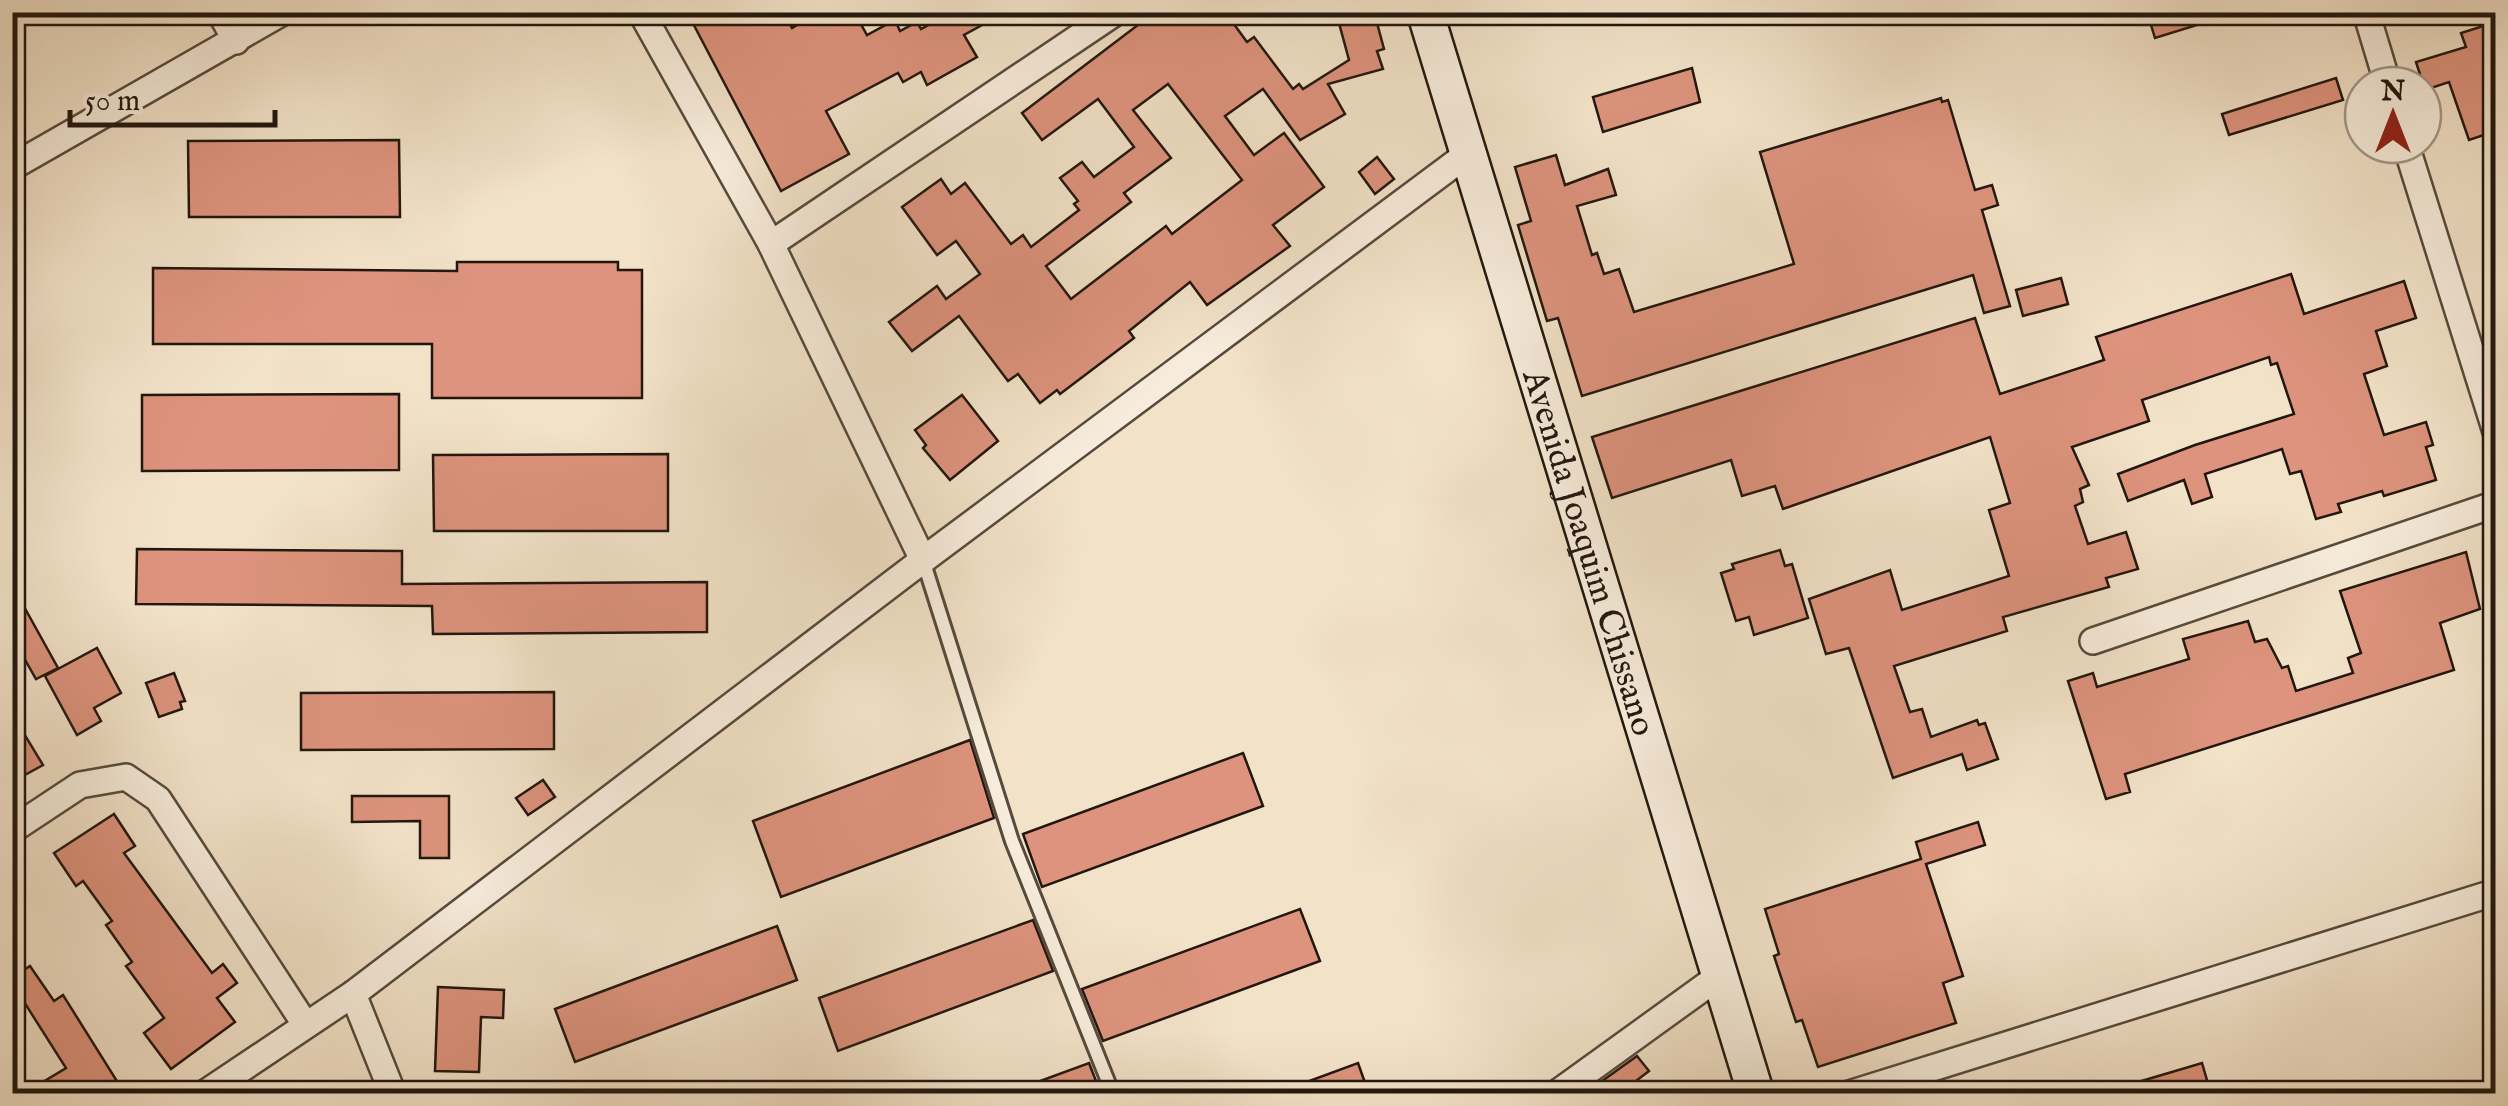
<svg xmlns="http://www.w3.org/2000/svg" width="2508" height="1106" font-family="'IM FELL English',serif">
<style>
.building{fill:#dd937d;stroke:#22170f;stroke-width:2.5;fill-rule:evenodd}
.lines{fill:none;stroke-linecap:round;stroke-linejoin:round}
.lane-casing{stroke:#564a3d;stroke-width:18}
.street-casing{stroke:#564a3d;stroke-width:30}
.secondary-casing{stroke:#22170f;stroke-width:40}
.lane{stroke:#f7ecdb;stroke-width:12}
.street{stroke:#f7ecdb;stroke-width:25}
.secondary{stroke:#f7ecdb;stroke-width:35}
.labels{text-anchor:middle;stroke-width:9;stroke-linejoin:round;paint-order:stroke}
.street-label{font-size:35px;fill:#22170f;stroke:#f7ecdb}
</style>
<rect width="100%" height="100%" fill="#f2e2c8"/>
<filter id="stains"><feTurbulence type="fractalNoise" baseFrequency=".002" numOctaves="4"/><feColorMatrix values="0 0 0 0 .2 0 0 0 0 .09 0 0 0 0 .02 0 0 0 .5 -.17"/></filter>
<radialGradient id="worn" r=".72"><stop offset=".6" stop-color="#630" stop-opacity="0"/><stop offset="1" stop-color="#630" stop-opacity=".3"/></radialGradient>
<!-- building -->
<g class="building">
<polygon points="687,12 784,12 792,28 819,12 854,12 867,35 895,20 900,31 917,22 921,29 952,12 1006,12 964,35 977,57 927,85 921,72 903,82 898,73 826,111 849,154 781,191"/>
<path d="M1155 12H1191L1200 24 1215 12H1225L1247 42 1254 37 1293 89 1299 84 1303 89 1349 60 1336 12H1374L1384 49 1377 51 1383 69 1328 84 1345 114 1300 140 1263 89 1225 116 1254 155 1284 133 1324 187 1273 225 1290 246 1207 305 1190 282 1129 331 1134 338 1060 394 1057 390 1040 403 1018 374 1008 381 959 316 912 351 889 322 937 286 946 299 980 274 956 241 937 255 902 207 941 179 951 194 965 183 1011 244 1023 235 1031 247 1079 210 1074 204 1078 201 1060 178 1082 162 1094 177 1134 147 1098 99 1042 140 1022 113ZM1168 84 1242 180 1172 234 1166 226 1071 299 1046 266 1131 202 1124 193 1171 158 1133 110Z"/>
<polygon points="2147,12 2219,12 2220,18 2155,38"/>
<polygon points="2496,22 2496,131 2469,140 2449,82 2425,90 2416,62 2466,47 2461,33"/>
<polygon points="1692,68 1700,102 1603,132 1593,97"/>
<polygon points="2336,78 2343,100 2229,135 2222,114"/>
<polygon points="1941,98 1942,102 1948,100 1975,190 1992,185 1998,205 1982,210 2010,306 1984,313 1973,275 1582,396 1558,318 1547,321 1518,225 1531,221 1515,167 1556,155 1565,185 1608,169 1616,195 1577,206 1592,255 1597,253 1604,274 1619,269 1634,312 1794,264 1760,152"/>
<polygon points="399,140 400,217 189,217 188,141"/>
<polygon points="1377,157 1394,179 1375,194 1359,172"/>
<polygon points="457,262 618,262 618,270 642,270 642,398 432,398 432,344 153,344 153,268 457,271"/>
<polygon points="2291,274 2304,314 2404,281 2416,318 2376,331 2387,366 2364,374 2384,435 2426,422 2433,445 2426,447 2436,480 2384,496 2382,491 2338,504 2341,512 2316,519 2301,471 2290,474 2282,449 2205,474 2212,497 2192,504 2184,480 2128,501 2118,474 2195,445 2294,414 2277,363 2271,365 2269,357 2142,400 2149,421 2072,447 2089,485 2080,489 2083,502 2075,506 2088,544 2126,532 2138,569 2106,578 2109,587 2003,617 2007,631 1894,666 1910,712 1922,709 1931,737 1977,720 1979,725 1985,723 1998,759 1967,770 1962,754 1893,778 1849,648 1826,654 1809,599 1890,570 1902,610 2009,576 1989,510 2010,503 1990,437 1783,509 1775,486 1742,496 1731,460 1612,498 1592,437 1975,318 2000,394 2104,360 2096,337"/>
<polygon points="2061,278 2068,304 2023,316 2016,290"/>
<polygon points="399,394 399,470 142,471 142,395"/>
<polygon points="962,395 998,441 950,480 923,448 926,445 915,430"/>
<polygon points="668,454 668,531 434,531 433,455"/>
<polygon points="137,549 402,551 402,584 707,582 707,632 433,634 432,606 136,604"/>
<polygon points="1780,550 1785,566 1792,564 1808,618 1754,635 1749,617 1736,621 1721,573 1734,569 1732,564"/>
<polygon points="2466,552 2480,609 2440,623 2454,670 2125,774 2130,792 2106,799 2068,681 2093,673 2097,687 2189,659 2183,639 2248,621 2255,642 2267,639 2282,668 2288,666 2296,691 2353,673 2348,658 2361,653 2340,591"/>
<polygon points="12,585 58,668 36,679 20,651 12,656"/>
<polygon points="97,648 121,693 94,708 101,721 77,735 45,676"/>
<polygon points="174,673 185,701 180,702 182,709 159,717 146,683"/>
<polygon points="554,692 554,749 301,750 301,693"/>
<polygon points="12,714 43,765 12,782"/>
<polygon points="970,740 994,818 781,897 753,821"/>
<polygon points="1243,753 1263,806 1042,887 1023,834"/>
<polygon points="543,780 555,797 528,815 516,798"/>
<polygon points="352,796 449,796 449,858 420,858 420,821 352,822"/>
<polygon points="114,814 135,846 124,853 212,973 223,964 237,983 217,998 235,1022 171,1069 144,1033 164,1018 126,966 132,962 106,925 112,921 83,881 76,886 54,853"/>
<polygon points="1978,822 1985,845 1926,864 1963,976 1943,983 1956,1023 1818,1067 1802,1020 1796,1022 1774,956 1779,954 1765,909 1921,859 1916,842"/>
<polygon points="1300,909 1320,961 1103,1041 1082,989"/>
<polygon points="1033,920 1053,971 838,1051 819,998"/>
<polygon points="777,926 797,980 575,1062 555,1009"/>
<polygon points="30,966 54,1001 63,995 125,1094 23,1094 66,1068 12,983 12,978"/>
<polygon points="438,987 504,990 503,1018 481,1017 479,1072 435,1071"/>
<polygon points="1637,1056 1649,1071 1619,1094 1584,1094"/>
<polygon points="1089,1063 1101,1094 1014,1094 1013,1091"/>
<polygon points="1358,1063 1369,1094 1283,1094 1282,1091"/>
<polygon points="2202,1063 2211,1094 2119,1094 2118,1088"/>
</g>
<g class="lines">
<!-- lane casing -->
<g class="lane-casing">
<polyline id="lane" points="923,560 1012,841 1113,1094"/>
</g>
<!-- street casing -->
<g class="street-casing">
<g id="street">
<polyline points="220,12 236,41"/>
<polyline points="641,12 771,244 923,560"/>
<polyline points="2366,12 2388,85"/>
<polyline points="2406,145 2496,432"/>
<polyline points="12,167 283,12"/>
<polyline points="771,244 1116,12"/>
<polyline points="2093,641 2496,504"/>
<polyline points="12,830 80,785 126,777 158,799 305,1024"/>
<polyline points="353,994 393,1094"/>
<polyline points="204,1094 353,994 923,560 1466,155"/>
<polyline points="1556,1094 1718,977"/>
<polyline points="1849,1094 2496,892"/>
</g>
</g>
<!-- secondary casing -->
<g class="secondary-casing">
<g id="secondary">
<path id="s1" d="M1425 12 1756 1094"/>
</g>
</g>
<!-- lane -->
<use href="#lane" class="lane"/>
<!-- street -->
<use href="#street" class="street"/>
<!-- secondary -->
<use href="#secondary" class="secondary"/>
</g>
<g class="labels">
<!-- street labels -->
<g class="street-label">
<text dy="12" stroke="none"><textPath href="#s1" startOffset="565">Avenida Joaquim Chissano</textPath></text>
</g>
</g>
<!-- margin -->
<rect width="2508" height="1106" fill="none" stroke="#f2e2c8" stroke-width="50"/>
<rect x="15" y="15" width="2478" height="1076" fill="none" stroke="#22170f" stroke-width="5"/>
<rect x="25" y="25" width="2458" height="1056" fill="none" stroke="#22170f" stroke-width="2.5"/>
<!-- north arrow -->
<g transform="translate(2393 115)"><circle r="48" fill="#f7ecdb" stroke="#a29789" stroke-width="2.5"/>
<path d="M0-8L18 38L0 25L-18 38Z" fill="#8f2418"/>
<text y="-15" font-size="28" font-weight="bold" text-anchor="middle" fill="#22170f">N</text>
</g>
<!-- scale -->
<path d="M70 110v15h205v-15" fill="none" stroke="#22170f" stroke-width="5"/>
<text x="85" y="110" font-size="30" fill="#22170f" stroke="#f7ecdb" stroke-width="8" paint-order="stroke">50 m</text>
<rect width="100%" height="100%" filter="url(#stains)"/>
<rect width="100%" height="100%" fill="url(#worn)"/>
</svg>
